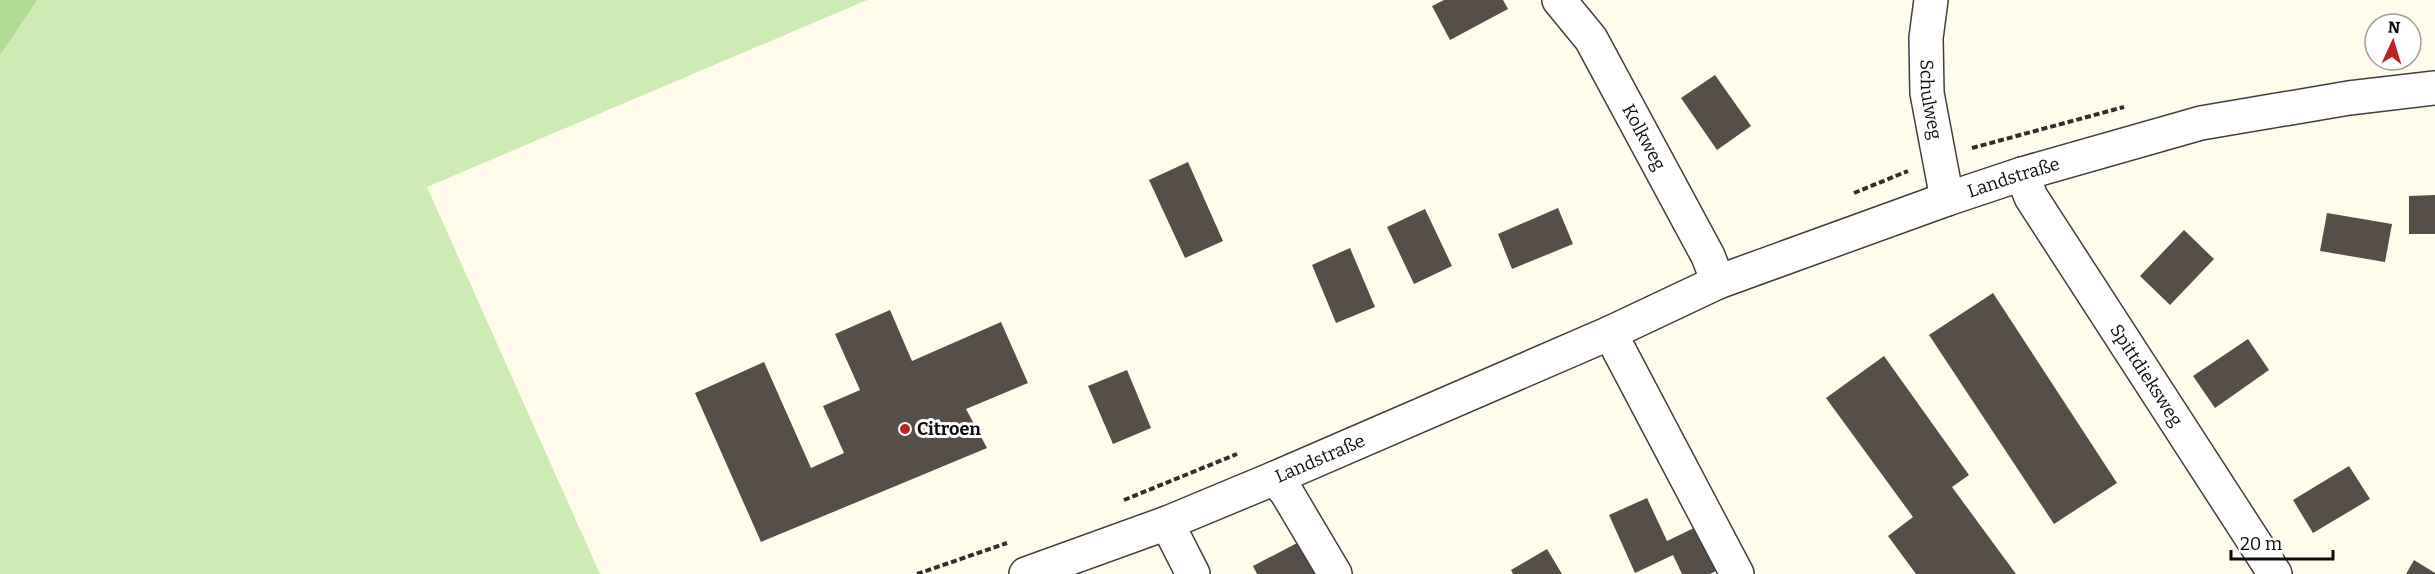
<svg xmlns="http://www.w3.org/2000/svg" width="2435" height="574" font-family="Bitter,serif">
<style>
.green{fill:#ceeab5}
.forest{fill:#b1da94}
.building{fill:#554e49}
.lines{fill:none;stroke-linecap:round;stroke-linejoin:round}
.minor-casing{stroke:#3f3f3f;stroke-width:36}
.path{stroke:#2e2e2e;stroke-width:4;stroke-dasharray:6 3;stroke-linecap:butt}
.minor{stroke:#fff;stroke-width:33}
.poi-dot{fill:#be2324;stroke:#fff;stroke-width:2}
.labels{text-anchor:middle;stroke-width:6;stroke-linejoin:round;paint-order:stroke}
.street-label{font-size:18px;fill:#0c0c0c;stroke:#fff}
.poi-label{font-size:18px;font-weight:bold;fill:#0c0c0c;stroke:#fff;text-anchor:start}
</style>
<rect width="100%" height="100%" fill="#fffcec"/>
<!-- green -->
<polygon class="green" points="0,0 867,0 427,187 600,574 0,574"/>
<!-- forest -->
<polygon class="forest" points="0,0 37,0 0,55"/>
<!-- building -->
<g class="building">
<polygon points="1444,0 1503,0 1508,9 1450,40 1432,6"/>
<polygon points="1715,75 1751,126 1717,150 1681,98"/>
<polygon points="1188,162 1223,241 1185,258 1149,180"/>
<polygon points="2435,195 2435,234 2409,234 2409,196"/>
<polygon points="1558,208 1573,244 1512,269 1498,234"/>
<polygon points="1425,209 1452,266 1414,284 1387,227"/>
<polygon points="2327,213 2392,224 2385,262 2320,251"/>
<polygon points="2184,230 2214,259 2170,305 2140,276"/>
<polygon points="1350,248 1375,307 1336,323 1312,265"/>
<polygon points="1993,293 2117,483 2054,524 1929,335"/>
<polygon points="890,310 912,361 1001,322 1028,383 966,409 987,448 761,542 695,393 764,362 811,468 844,453 823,406 860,390 835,334"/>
<polygon points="2248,339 2269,370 2215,408 2193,376"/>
<polygon points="1884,356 1969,475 1952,487 2016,574 1916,574 1888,536 1913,517 1826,398"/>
<polygon points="1127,370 1151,428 1113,444 1088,386"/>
<polygon points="2349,466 2370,499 2313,533 2293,500"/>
<polygon points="1647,498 1667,541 1696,527 1716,571 1710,574 1682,574 1673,555 1635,573 1609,515"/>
<polygon points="1299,542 1316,574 1257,574 1253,566"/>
<polygon points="1547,549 1562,574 1513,574 1511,570"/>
<polygon points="2414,560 2435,573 2435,574 2406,574"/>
</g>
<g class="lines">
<!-- minor casing -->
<g class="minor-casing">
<g id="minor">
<path id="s1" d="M1559 0 1591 39 1708 256 1718 282"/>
<path id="s2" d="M1931 0 1926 38 1927 93 1947 199"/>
<path id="s3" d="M2022 174 2031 197 2275 574"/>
<polyline points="1610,333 1737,574"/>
<polyline points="1275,478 1287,493 1335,574"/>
<polyline points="1167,523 1193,574"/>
<path id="s4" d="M1026 574 1167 523 1275 478 1610 333 1718 282 1947 199 2022 174 2201 123 2349 98 2435 88"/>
</g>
</g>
<!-- path -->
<g class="path">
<polyline points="1972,148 2124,107"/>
<polyline points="1854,193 1908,171"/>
<polyline points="1124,500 1237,454"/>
<polyline points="917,574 1007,543"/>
</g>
<!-- minor -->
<use href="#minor" class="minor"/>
</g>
<!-- markers -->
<circle class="poi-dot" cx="905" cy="429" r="6"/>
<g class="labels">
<!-- street labels -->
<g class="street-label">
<text dy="6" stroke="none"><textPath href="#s2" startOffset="100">Schulweg</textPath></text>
<text dy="6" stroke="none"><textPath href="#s1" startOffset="162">Kolkweg</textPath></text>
<text dy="6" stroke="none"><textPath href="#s4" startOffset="1065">Landstraße</textPath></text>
<text dy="6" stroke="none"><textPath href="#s3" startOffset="237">Spittdieksweg</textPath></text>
<text dy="6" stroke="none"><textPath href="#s4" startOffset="316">Landstraße</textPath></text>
</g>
<!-- poi labels -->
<g class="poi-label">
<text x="917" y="435">Citroen</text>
</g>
</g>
<!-- north arrow -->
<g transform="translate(2393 42) rotate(4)"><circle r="28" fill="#ffffff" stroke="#9e9e9e" stroke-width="1.5"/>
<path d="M0-4.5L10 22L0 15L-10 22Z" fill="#be2324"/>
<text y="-9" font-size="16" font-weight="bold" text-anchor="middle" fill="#0c0c0c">N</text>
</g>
<!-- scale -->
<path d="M2231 550v9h102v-9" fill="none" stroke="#0c0c0c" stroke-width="3"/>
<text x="2240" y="550" font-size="18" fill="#0c0c0c" stroke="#ffffff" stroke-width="4.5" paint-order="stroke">20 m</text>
</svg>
